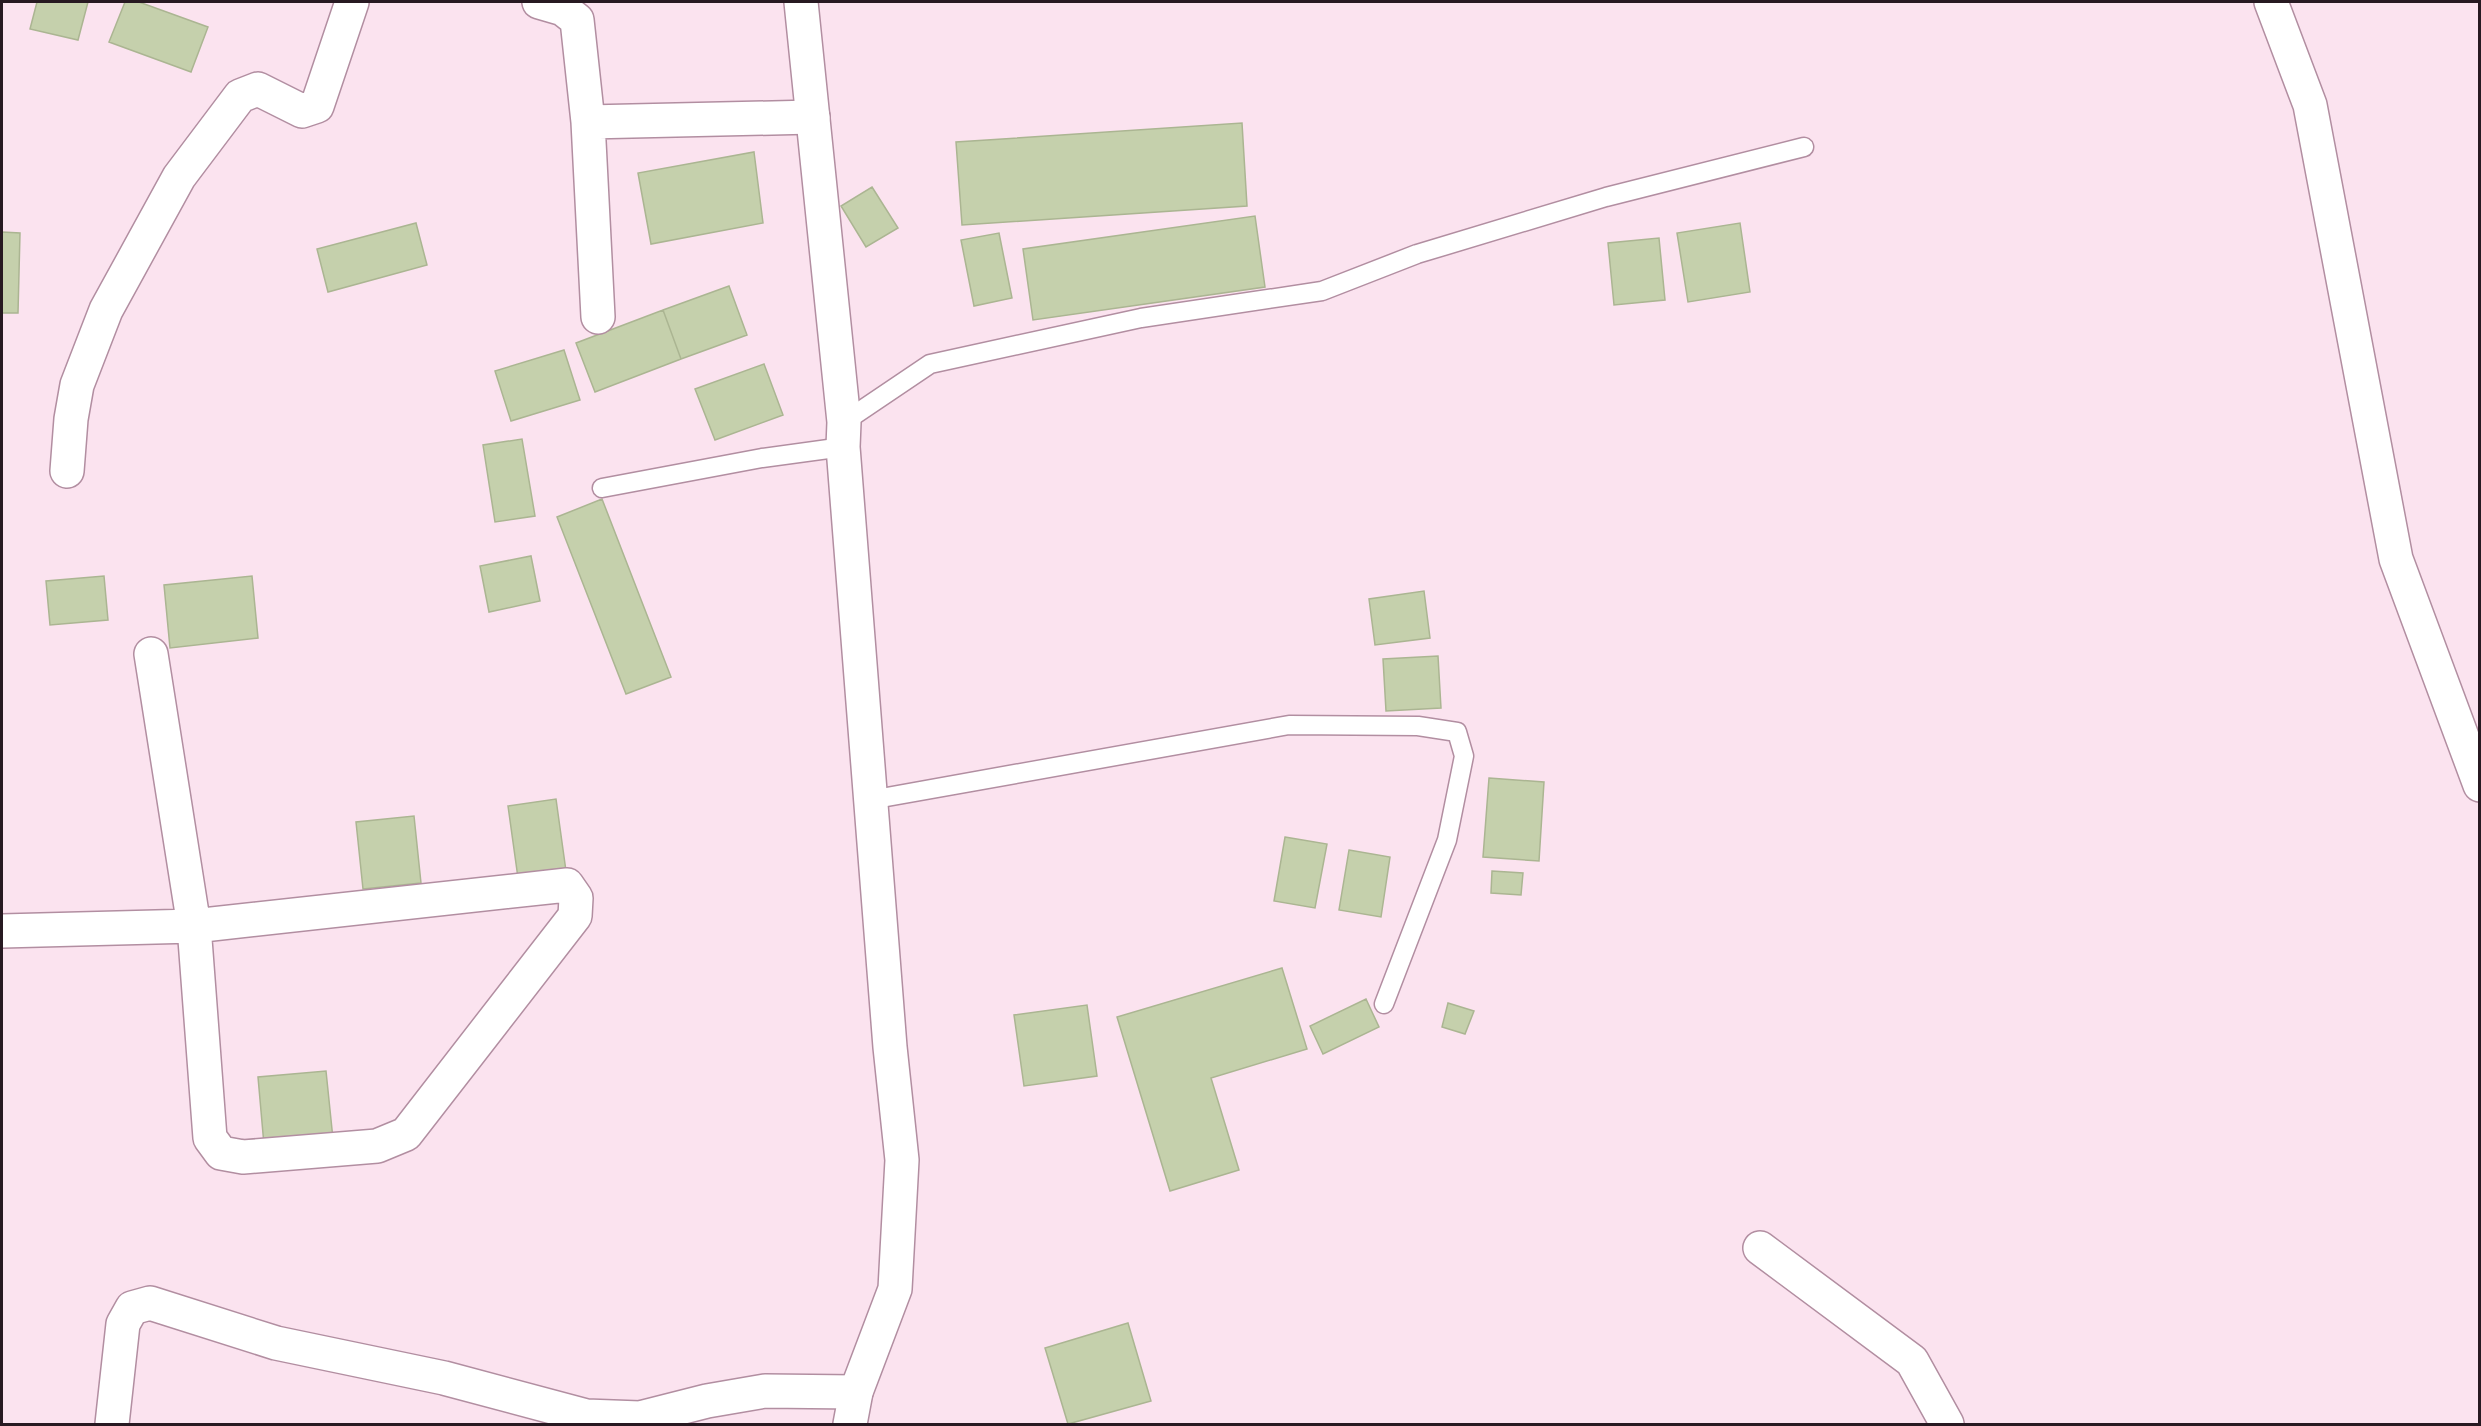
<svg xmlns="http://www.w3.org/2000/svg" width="2481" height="1426" viewBox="0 0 2481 1426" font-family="Helvetica,sans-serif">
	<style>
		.building { fill: #c5d0ac; stroke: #abb592; stroke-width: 1.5 }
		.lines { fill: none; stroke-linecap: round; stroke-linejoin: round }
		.lane-casing { stroke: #b28ea1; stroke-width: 21 }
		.street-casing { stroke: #b28ea1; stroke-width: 36 }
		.secondary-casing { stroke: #b28ea1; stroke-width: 36 }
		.lane { stroke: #fff; stroke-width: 18 }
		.street { stroke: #fff; stroke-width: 33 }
		.secondary { stroke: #fff; stroke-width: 33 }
	</style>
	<rect width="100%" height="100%" fill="#fbe3ef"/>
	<path class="building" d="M 37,2 L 88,2 L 78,40 L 30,29 Z
		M 125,2 L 139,2 L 208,27 L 191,72 L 109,42 Z
		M 1242,123 L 1247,206 L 962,225 L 956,142 Z
		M 754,152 L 763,223 L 651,244 L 638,173 Z
		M 872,187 L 898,228 L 866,247 L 841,206 Z
		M 1255,216 L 1265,287 L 1033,320 L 1023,249 Z
		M 416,223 L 427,265 L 328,292 L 317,249 Z
		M 1740,223 L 1750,292 L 1688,302 L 1677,233 Z
		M 2,232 L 20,233 L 18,313 L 2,313 Z
		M 999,233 L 1012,298 L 974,306 L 961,240 Z
		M 1659,238 L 1665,300 L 1614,305 L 1608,243 Z
		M 729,286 L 747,335 L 681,359 L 663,310 Z
		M 663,310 L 681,359 L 595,392 L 576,343 Z
		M 564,350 L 580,400 L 511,421 L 495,371 Z
		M 764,364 L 783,415 L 715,440 L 695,389 Z
		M 522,439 L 535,516 L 495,522 L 483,445 Z
		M 602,499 L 671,677 L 626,694 L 557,517 Z
		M 531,556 L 540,601 L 489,612 L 480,566 Z
		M 104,576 L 108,620 L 50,625 L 46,581 Z
		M 252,576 L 258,638 L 170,648 L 164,585 Z
		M 1424,591 L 1430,638 L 1375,645 L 1369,599 Z
		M 1438,656 L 1441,708 L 1386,711 L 1383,659 Z
		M 1489,778 L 1544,782 L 1539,861 L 1483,857 Z
		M 556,799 L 566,871 L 518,878 L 508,806 Z
		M 414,816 L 421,883 L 363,889 L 356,822 Z
		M 1285,837 L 1327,844 L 1315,908 L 1274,901 Z
		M 1349,850 L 1390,857 L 1381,917 L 1339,910 Z
		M 1492,871 L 1523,873 L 1521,895 L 1491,893 Z
		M 1282,968 L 1307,1049 L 1211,1078 L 1239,1170 L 1170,1191 L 1117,1017 Z
		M 1366,999 L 1379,1027 L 1323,1054 L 1310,1026 Z
		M 1448,1003 L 1474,1011 L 1465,1034 L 1442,1027 Z
		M 1087,1005 L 1097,1076 L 1024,1086 L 1014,1015 Z
		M 326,1071 L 333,1139 L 264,1145 L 258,1077 Z
		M 1128,1323 L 1151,1401 L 1068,1424 L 1045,1348 Z"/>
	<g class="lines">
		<defs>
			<path id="lane" d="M 844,422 L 930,364 L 1141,318 L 1322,291 L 1417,254 L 1606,197 L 1804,147
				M 602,488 L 762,458 L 843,447
				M 870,800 L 1289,725 L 1418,726 L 1457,732 L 1464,756 L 1447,840 L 1384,1004"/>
			<path id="street" d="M 539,2 L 563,9 L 577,20 L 588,122 L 813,117
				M 2271,2 L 2310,105 L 2396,559 L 2480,785
				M 588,122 L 598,317
				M 67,471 L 71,419 L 77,385 L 106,310 L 179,177 L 240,96 L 258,89 L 302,111 L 317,106 L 352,2
				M 2,931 L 194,926 L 567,885 L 576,898 L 575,916 L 406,1134 L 377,1146 L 243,1157 L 221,1153 L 210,1138 L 194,926 L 151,654
				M 1760,1248 L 1912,1361 L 1947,1424
				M 112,1424 L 123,1324 L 132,1308 L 150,1303 L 276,1343 L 444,1378 L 586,1416 L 640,1418 L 707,1401 L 765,1391 L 856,1392"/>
			<path id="secondary" d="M 801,2 L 844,422 L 843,447 L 890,1047 L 902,1160 L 895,1289 L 856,1392 L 850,1424"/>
		</defs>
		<use href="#lane" class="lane-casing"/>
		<use href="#street" class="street-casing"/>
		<use href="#secondary" class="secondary-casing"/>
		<use href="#lane" class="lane"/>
		<use href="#street" class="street"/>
		<use href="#secondary" class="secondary"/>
	</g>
	<rect width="2481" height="1426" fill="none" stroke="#271921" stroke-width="6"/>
</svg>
